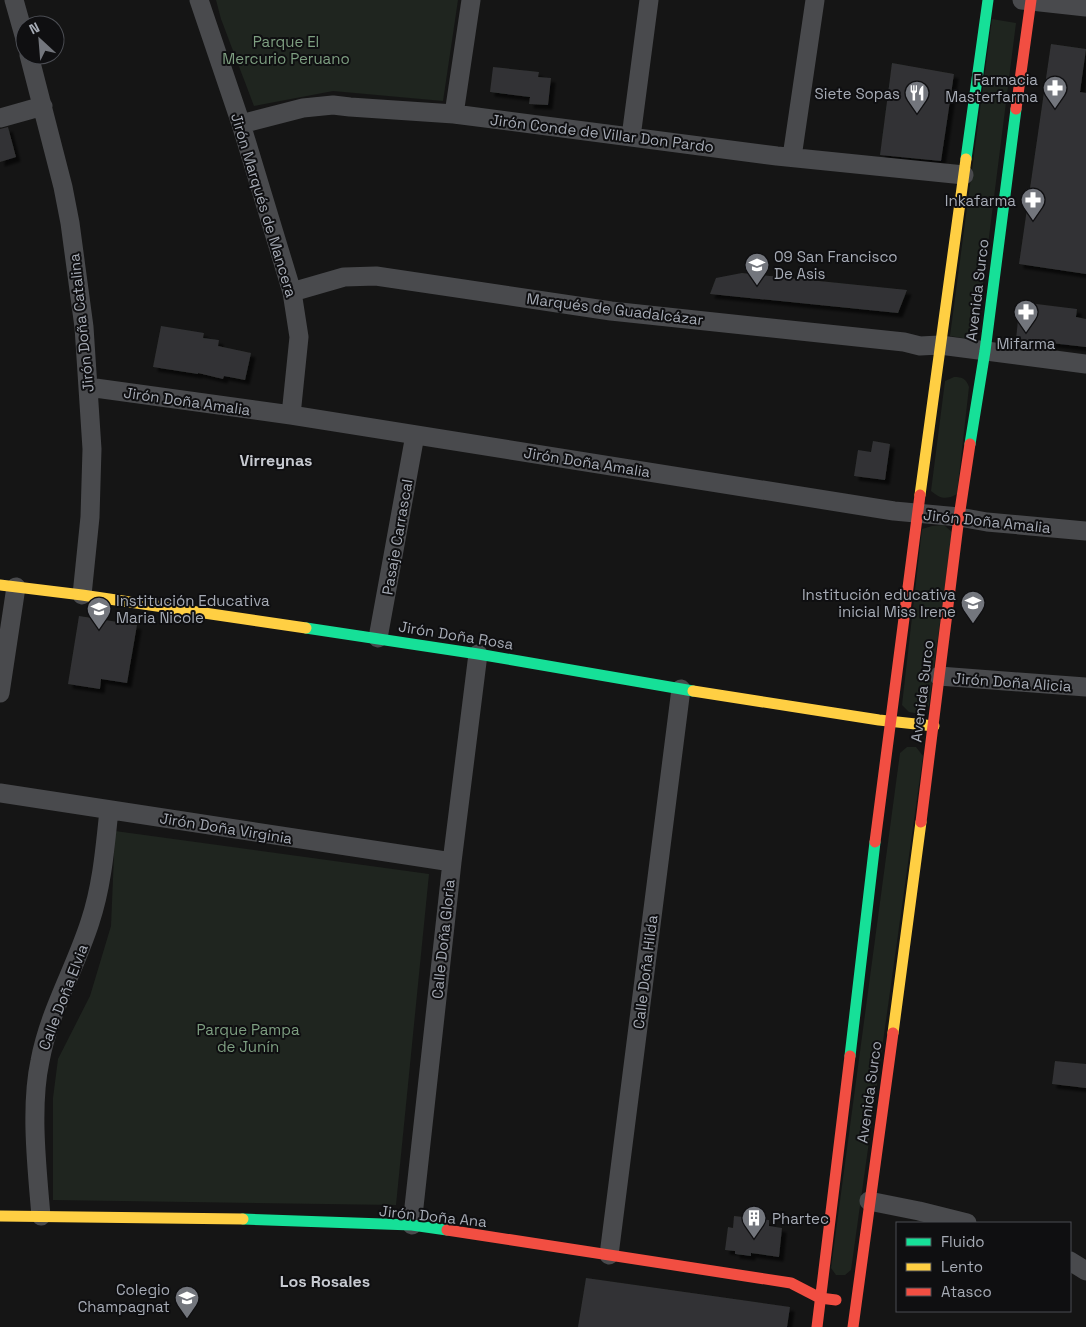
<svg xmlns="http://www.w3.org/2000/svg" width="1086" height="1327" viewBox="0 0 1086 1327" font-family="'Space Grotesk',sans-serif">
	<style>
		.green { fill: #1f251f }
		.building { fill: #323334; filter: url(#shadow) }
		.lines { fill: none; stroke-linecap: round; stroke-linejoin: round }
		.street { stroke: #494a4d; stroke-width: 19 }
		.fast { stroke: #16e098; stroke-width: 11 }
		.slow { stroke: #ffcf43; stroke-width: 11 }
		.jam { stroke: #f24e42; stroke-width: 11 }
		.labels { text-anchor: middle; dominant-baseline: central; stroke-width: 4; stroke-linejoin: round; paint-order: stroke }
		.park-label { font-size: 15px; fill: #7e9f81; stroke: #0f0f11 }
		.poi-label { font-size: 15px; fill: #a6abb5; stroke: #0f0f11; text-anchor: end }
		.street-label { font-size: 15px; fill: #a6abb5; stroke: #0f0f11 }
		.neighbourhood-label { font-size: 16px; font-weight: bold; fill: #c7cad1; stroke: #0f0f11 }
	</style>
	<defs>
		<filter id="shadow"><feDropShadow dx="4.5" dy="4.5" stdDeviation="1" flood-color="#0009"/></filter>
	</defs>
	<rect width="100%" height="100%" fill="#151515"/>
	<path class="green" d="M 216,0 L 458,0 L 443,101 L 333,91 L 254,106 L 221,19 Z
		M 992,19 L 1016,23 L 976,340 L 950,336 Z
		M 954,377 C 963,377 966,379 969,387 L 957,494 C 946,500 941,499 931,491 L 945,381 Z
		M 944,525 L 952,532 L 929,706 L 920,714 L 909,712 L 902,705 L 922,529 L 932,526 Z
		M 907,747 L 916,747 L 923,756 L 851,1270 L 845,1275 L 836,1275 L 831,1268 L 900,753 Z
		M 115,831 L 429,874 L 396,1205 L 53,1200 L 53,1098 L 58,1059 L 90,996 L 111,926 Z"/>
	<path class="building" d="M 1051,44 L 1086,49 L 1080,92 L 1086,93 L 1086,274 L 1019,264 Z
		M 892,63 L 954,74 L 941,161 L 880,155 Z
		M 493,67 L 539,72 L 538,77 L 551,78 L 548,105 L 529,104 L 530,97 L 490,92 Z
		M 8,127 L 16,157 L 0,162 L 0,129 Z
		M 742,273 L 907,290 L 898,313 L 710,294 L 716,278 Z
		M 1020,302 L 1077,309 L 1076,317 L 1086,319 L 1086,347 L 1016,339 Z
		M 161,326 L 204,333 L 203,338 L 219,340 L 218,346 L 251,353 L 245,380 L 224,376 L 223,379 L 198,373 L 198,374 L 153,367 Z
		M 873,441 L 890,444 L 885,480 L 854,476 L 858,450 L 871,452 Z
		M 79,616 L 137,625 L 127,683 L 101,679 L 100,689 L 68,684 Z
		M 1055,1061 L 1086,1064 L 1086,1088 L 1052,1084 Z
		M 734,1216 L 769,1220 L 769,1226 L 782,1228 L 779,1257 L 751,1253 L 751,1256 L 735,1254 L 735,1251 L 725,1250 L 728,1227 L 733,1228 Z
		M 586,1278 L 790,1307 L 787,1327 L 578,1327 Z"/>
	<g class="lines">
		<path class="street" d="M 14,0 L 25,39
			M 199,0 L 241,124 L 292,292 L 299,337 L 291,415
			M 1022,0 L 1086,7
			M 29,55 L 63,187 L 70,223 L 84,327 L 92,449 L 90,517 L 82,595
			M 454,114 L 471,0
			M 0,118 L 43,106
			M 241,124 L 303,108 L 333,105 L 350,107 L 454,114 L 777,156 L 964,175
			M 631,137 L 649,0
			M 792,157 L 815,0
			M 292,292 L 344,277 L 376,276 L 611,311 L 904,342 L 920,346 L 940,345 L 1086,364
			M 88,387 L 291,415 L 894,511 L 959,517 L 987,522 L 1086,531
			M 378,638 L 415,435
			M 939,676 L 1086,687
			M 0,693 L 16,587
			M 0,793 L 452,862
			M 869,1201 L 919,1211 L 967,1223
			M 41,1216 C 37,1168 30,1107 40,1061 C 49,1012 75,969 90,922 C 102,886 105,848 109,810
			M 412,1225 L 452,862 L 478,654
			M 609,1255 L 681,689
			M 1070,1261 L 1086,1271"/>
		<path class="fast" d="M 966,159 L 988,0
			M 970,444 L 985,351 L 1016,109
			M 306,628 L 478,654 L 693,691
			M 850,1056 L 875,842
			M 243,1219 L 412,1225 L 447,1230"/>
		<path class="slow" d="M 920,495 L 966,159
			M 0,585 L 82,595 L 306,628
			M 693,691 L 879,720 L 934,726
			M 893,1033 L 921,822
			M 0,1216 L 243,1219"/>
		<path class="jam" d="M 1016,109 L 1031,0
			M 921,822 L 959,517 L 970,444
			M 875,842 L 920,495
			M 447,1230 L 791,1283 L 820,1298 L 836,1300
			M 817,1327 L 850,1056
			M 853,1327 L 893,1033"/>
	</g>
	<defs>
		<symbol id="pharmacy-pin" viewBox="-11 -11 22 30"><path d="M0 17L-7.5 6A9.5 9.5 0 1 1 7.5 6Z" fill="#73767d" stroke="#0f0f11"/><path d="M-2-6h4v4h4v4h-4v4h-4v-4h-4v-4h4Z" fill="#fff"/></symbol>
		<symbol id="restaurant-pin" viewBox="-11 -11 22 30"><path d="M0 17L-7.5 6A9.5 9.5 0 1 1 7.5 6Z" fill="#73767d" stroke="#0f0f11"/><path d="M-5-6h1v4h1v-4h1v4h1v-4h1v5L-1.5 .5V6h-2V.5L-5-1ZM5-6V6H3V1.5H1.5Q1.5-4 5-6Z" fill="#fff"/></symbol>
		<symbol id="school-pin" viewBox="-11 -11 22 30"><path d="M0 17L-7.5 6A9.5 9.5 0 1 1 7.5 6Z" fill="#73767d" stroke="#0f0f11"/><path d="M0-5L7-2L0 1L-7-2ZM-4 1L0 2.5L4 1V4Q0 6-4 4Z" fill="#fff"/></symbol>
		<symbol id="building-pin" viewBox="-11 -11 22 30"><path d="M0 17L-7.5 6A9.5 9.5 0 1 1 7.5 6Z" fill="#73767d" stroke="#0f0f11"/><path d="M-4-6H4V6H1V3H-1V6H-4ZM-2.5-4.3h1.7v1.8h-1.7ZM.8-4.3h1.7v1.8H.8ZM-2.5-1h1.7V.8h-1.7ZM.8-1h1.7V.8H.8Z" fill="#fff"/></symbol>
	</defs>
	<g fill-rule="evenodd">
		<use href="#pharmacy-pin" x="1041" y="74" width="28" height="38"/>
		<use href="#restaurant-pin" x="903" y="79" width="28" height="38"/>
		<use href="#pharmacy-pin" x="1019" y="186" width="28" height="38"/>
		<use href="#school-pin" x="743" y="251" width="28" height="38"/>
		<use href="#pharmacy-pin" x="1012" y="298" width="28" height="38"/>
		<use href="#school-pin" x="959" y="589" width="28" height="38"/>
		<use href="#school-pin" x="85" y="595" width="28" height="38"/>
		<use href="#building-pin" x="740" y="1204" width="28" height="38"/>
		<use href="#school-pin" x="173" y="1284" width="28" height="38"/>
	</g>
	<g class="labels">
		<g class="park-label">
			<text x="286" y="41">Parque El<tspan x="286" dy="17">Mercurio Peruano</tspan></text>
			<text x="248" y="1029">Parque Pampa<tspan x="248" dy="17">de Junín</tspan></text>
		</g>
		<g class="poi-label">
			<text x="1038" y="79">Farmacia<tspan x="1038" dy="17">Masterfarma</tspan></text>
			<text x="900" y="93">Siete Sopas</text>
			<text x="1016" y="200">Inkafarma</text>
			<text x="774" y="256" text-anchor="start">09 San Francisco<tspan x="774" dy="17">De Asis</tspan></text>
			<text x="1026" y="343" text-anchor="middle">Mifarma</text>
			<text x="956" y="594">Institución educativa<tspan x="956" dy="17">inicial Miss Irene</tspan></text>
			<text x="116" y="600" text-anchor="start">Institución Educativa<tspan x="116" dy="17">Maria Nicole</tspan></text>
			<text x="772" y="1218" text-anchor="start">Phartec</text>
			<text x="170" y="1289">Colegio<tspan x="170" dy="17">Champagnat</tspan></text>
		</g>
		<g class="street-label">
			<text transform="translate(602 133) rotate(7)">Jirón Conde de Villar Don Pardo</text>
			<text transform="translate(264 205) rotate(73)">Jirón Marqués de Mancera</text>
			<text transform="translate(977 290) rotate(-83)">Avenida Surco</text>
			<text transform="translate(615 309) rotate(7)">Marqués de Guadalcázar</text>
			<text transform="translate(81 323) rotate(-96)">Jirón Doña Catalina</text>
			<text transform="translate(187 401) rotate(8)">Jirón Doña Amalia</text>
			<text transform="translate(587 462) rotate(9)">Jirón Doña Amalia</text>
			<text transform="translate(987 521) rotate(6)">Jirón Doña Amalia</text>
			<text transform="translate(397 537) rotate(-80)">Pasaje Carrascal</text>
			<text transform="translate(456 635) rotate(9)">Jirón Doña Rosa</text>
			<text transform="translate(1012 682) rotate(4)">Jirón Doña Alicia</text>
			<text transform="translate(922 691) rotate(-83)">Avenida Surco</text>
			<text transform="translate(226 828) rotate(9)">Jirón Doña Virginia</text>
			<text transform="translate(443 939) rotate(-84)">Calle Doña Gloria</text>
			<text transform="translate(645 972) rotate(-83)">Calle Doña Hilda</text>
			<text transform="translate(63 997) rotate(-69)">Calle Doña Elvia</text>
			<text transform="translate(869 1092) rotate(-82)">Avenida Surco</text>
			<text transform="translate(433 1216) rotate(6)">Jirón Doña Ana</text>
		</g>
		<g class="neighbourhood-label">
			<text x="276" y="460">Virreynas</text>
			<text x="325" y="1281">Los Rosales</text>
		</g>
	</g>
	<rect x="896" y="1222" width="175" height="90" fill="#0f0f11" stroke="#4b4d53"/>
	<rect x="906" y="1238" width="25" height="8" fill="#16e098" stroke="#4b4d53"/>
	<text x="941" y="1247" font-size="15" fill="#a6abb5">Fluido</text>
	<rect x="906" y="1263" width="25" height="8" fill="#ffcf43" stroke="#4b4d53"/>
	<text x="941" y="1272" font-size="15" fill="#a6abb5">Lento</text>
	<rect x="906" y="1288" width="25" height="8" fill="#f24e42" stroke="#4b4d53"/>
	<text x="941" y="1297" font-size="15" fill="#a6abb5">Atasco</text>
	<g transform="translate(40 40) rotate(334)"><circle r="24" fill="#0f0f11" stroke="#4b4d53"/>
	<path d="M0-4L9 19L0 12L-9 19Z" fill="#73767d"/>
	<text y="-8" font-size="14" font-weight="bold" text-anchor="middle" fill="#a6abb5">N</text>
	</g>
</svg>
